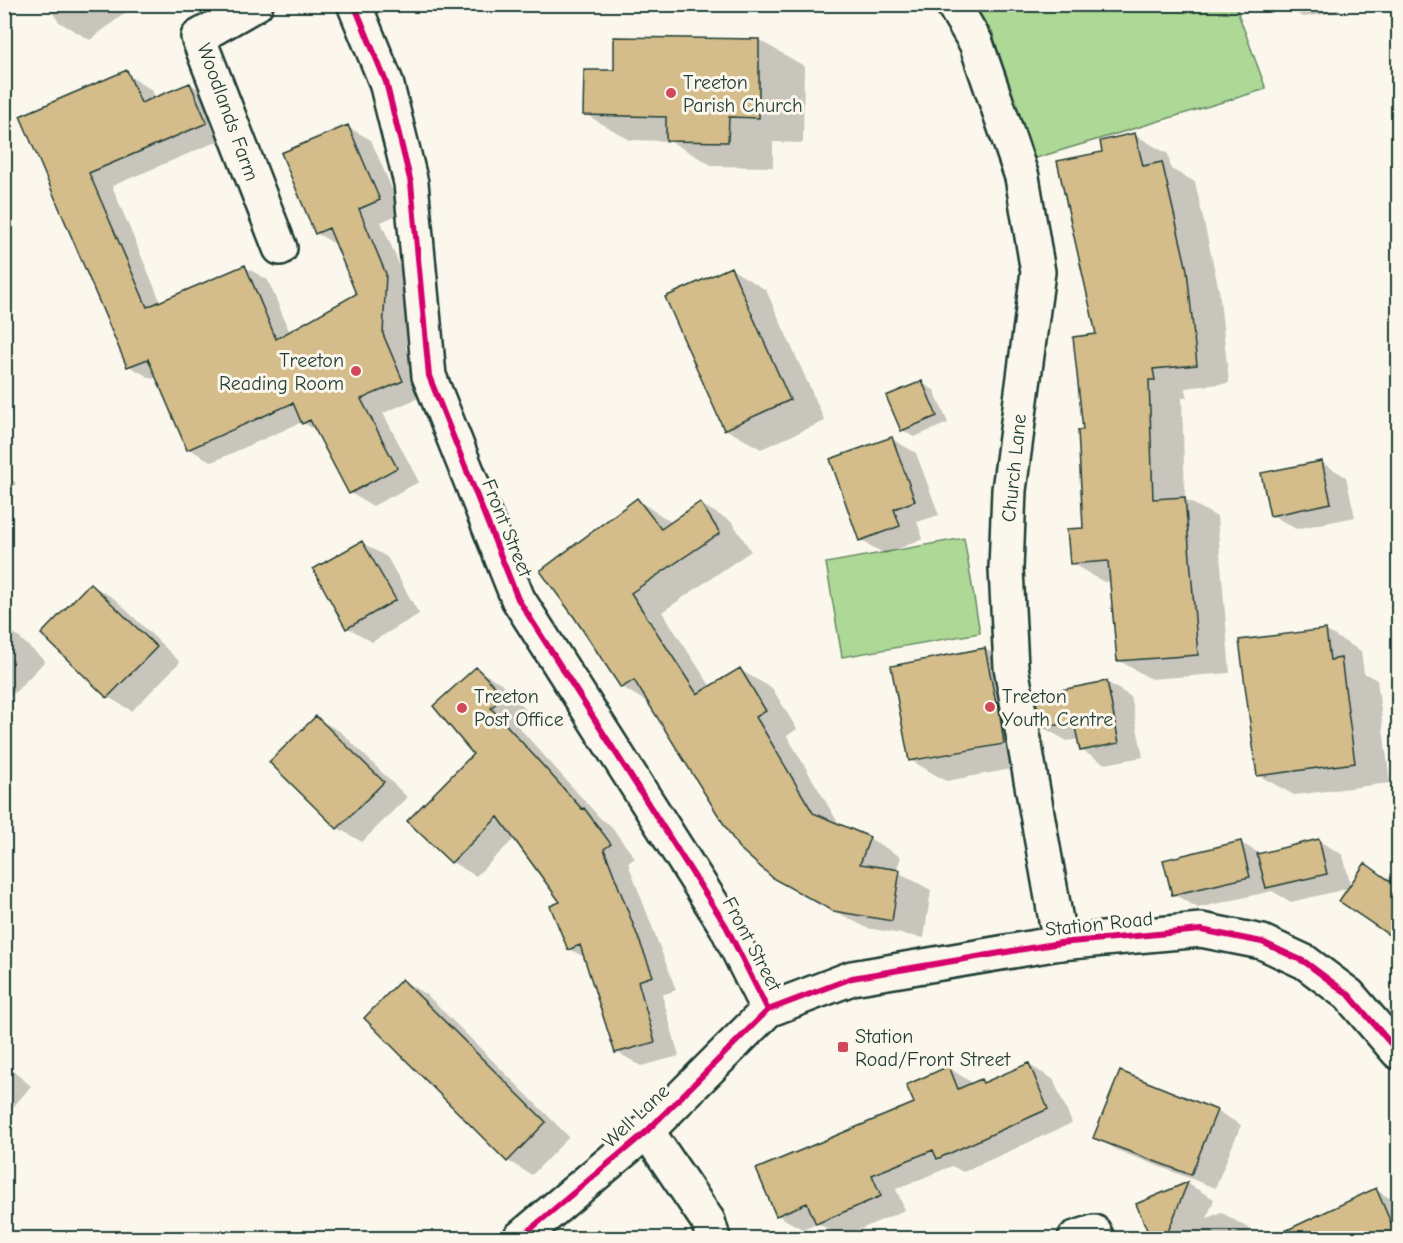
<svg xmlns="http://www.w3.org/2000/svg" width="1403" height="1243" viewBox="0 0 1403 1243" font-family="'Comic Neue',sans-serif">
	<style>
		.green { fill: #add896; stroke: #668a65; stroke-width: 1.5 }
		.shadow { fill: #0003 }
		.building { fill: #d4bc8b; stroke: #1f3d34; stroke-width: 1.5 }
		.lines { fill: none; stroke-linecap: round; stroke-linejoin: round }
		.minor-casing { stroke: #1f3d34; stroke-width: 38 }
		.major-casing { stroke: #1f3d34; stroke-width: 38 }
		.minor { stroke: #fbf7ec; stroke-width: 33 }
		.major { stroke: #fbf7ec; stroke-width: 33 }
		.cycleway-casing { stroke: #fbf7ec; stroke-width: 10 }
		.cycleway { stroke: #d6006c; stroke-width: 6 }
		.poi-dot { fill: #d1495b; stroke: #fbf7ec; stroke-width: 2 }
		.labels { text-anchor: middle; dominant-baseline: central; stroke-width: 6; stroke-linejoin: round; paint-order: stroke }
		.poi-label { font-size: 20px; fill: #1f3d34; stroke: #fbf7ec; text-anchor: start }
		.street-label { font-size: 20px; fill: #1f3d34; stroke: #fbf7ec }
	</style>
	<rect width="100%" height="100%" fill="#fbf7ec"/>
	<filter id="ink" filterUnits="userSpaceOnUse"><feTurbulence type="fractalNoise" baseFrequency=".0167" numOctaves="2"/><feDisplacementMap in="SourceGraphic" scale="12" xChannelSelector="R" yChannelSelector="G"/><feConvolveMatrix kernelMatrix="1 2 1 2 8 2 1 2 1" color-interpolation-filters="sRGB"/></filter>
	<g filter="url(#ink)">
		<path class="green" d="M 966,5 L 1235,5 L 1266,89 L 1029,160 L 992,31 Z
			M 964,538 L 980,633 L 842,657 L 826,563 Z"/>
		<path class="shadow" d="M 46,4 L 137,4 L 90,40 L 59,22 Z
			M 1291,4 L 1338,4 L 1339,12 L 1303,17 L 1291,10 Z
			M 759,40 L 804,66 L 803,143 L 773,142 L 773,167 L 713,166 L 670,141 L 630,140 L 585,114 L 615,72 Z
			M 129,76 L 152,90 L 156,99 L 190,84 L 213,97 L 230,136 L 112,186 L 161,303 L 245,267 L 268,280 L 290,333 L 357,294 L 337,245 L 316,233 L 348,127 L 371,140 L 402,213 L 381,222 L 409,288 L 406,348 L 426,395 L 383,413 L 419,482 L 373,506 L 350,493 L 318,432 L 302,422 L 212,462 L 189,449 L 157,377 L 152,379 L 129,366 L 22,116 Z
			M 1135,135 L 1168,154 L 1171,169 L 1195,182 L 1219,290 L 1229,383 L 1185,388 L 1187,398 L 1182,398 L 1185,499 L 1217,517 L 1230,673 L 1151,679 L 1118,660 L 1112,581 L 1104,582 L 1071,563 L 1084,529 L 1085,432 L 1098,336 L 1104,153 Z
			M 731,269 L 766,290 L 825,421 L 761,449 L 725,429 Z
			M 922,383 L 934,390 L 948,423 L 914,437 L 902,430 Z
			M 892,439 L 916,453 L 939,515 L 917,522 L 923,539 L 885,554 L 860,540 Z
			M 1321,462 L 1346,477 L 1355,517 L 1296,529 L 1272,515 Z
			M 4,467 L 16,484 L 4,492 Z
			M 637,500 L 673,523 L 700,504 L 732,522 L 751,551 L 662,612 L 711,687 L 740,670 L 772,688 L 797,729 L 787,736 L 840,826 L 869,838 L 901,857 L 896,871 L 931,890 L 924,938 L 867,928 L 808,897 L 650,704 L 622,687 Z
			M 362,543 L 387,557 L 419,614 L 372,642 L 347,627 Z
			M 91,585 L 115,599 L 180,662 L 132,711 L 108,697 Z
			M 4,624 L 45,661 L 4,704 Z
			M 1325,630 L 1361,651 L 1364,673 L 1377,680 L 1390,783 L 1294,795 L 1258,775 Z
			M 985,649 L 1021,670 L 1039,764 L 946,781 L 910,760 Z
			M 476,669 L 501,683 L 527,711 L 514,722 L 601,819 L 609,824 L 635,858 L 628,863 L 676,990 L 662,995 L 679,1056 L 641,1066 L 617,1052 L 586,958 L 569,949 L 562,903 L 515,838 L 476,876 L 452,862 L 409,820 L 475,754 Z
			M 1107,682 L 1131,697 L 1143,757 L 1105,764 L 1081,750 L 1079,739 L 1067,741 L 1042,727 Z
			M 316,718 L 341,732 L 407,797 L 362,842 L 338,828 Z
			M 1319,841 L 1343,855 L 1351,887 L 1366,865 L 1398,884 L 1398,940 L 1341,900 L 1350,888 L 1291,902 L 1272,891 L 1198,908 L 1173,894 L 1241,843 L 1261,854 Z
			M 403,981 L 427,995 L 569,1137 L 532,1175 L 508,1161 Z
			M 4,1063 L 31,1086 L 4,1118 Z
			M 1029,1065 L 1053,1079 L 1072,1123 L 963,1172 L 952,1166 L 896,1189 L 905,1210 L 842,1237 L 817,1223 L 802,1229 L 777,1215 L 915,1103 L 949,1068 L 974,1084 L 981,1081 L 986,1083 Z
			M 1121,1073 L 1217,1111 L 1241,1125 L 1215,1188 L 1119,1151 L 1095,1137 Z
			M 1188,1184 L 1214,1199 L 1207,1218 L 1221,1212 L 1248,1228 L 1253,1238 L 1153,1238 L 1138,1205 Z
			M 1376,1190 L 1398,1203 L 1398,1238 L 1302,1238 Z"/>
		<path class="building" d="M 614,37 L 759,39 L 759,118 L 729,117 L 728,142 L 666,141 L 666,117 L 583,115 L 584,70 L 614,70 Z
			M 127,70 L 141,103 L 190,83 L 207,123 L 89,173 L 147,307 L 245,265 L 276,339 L 356,294 L 329,228 L 315,234 L 281,153 L 348,125 L 380,200 L 359,209 L 386,274 L 383,334 L 403,381 L 361,399 L 397,468 L 349,494 L 310,420 L 302,424 L 293,403 L 187,450 L 148,359 L 127,367 L 20,116 Z
			M 1135,133 L 1143,166 L 1162,162 L 1187,270 L 1197,365 L 1153,369 L 1155,380 L 1149,380 L 1153,499 L 1185,497 L 1198,655 L 1117,661 L 1108,561 L 1070,564 L 1067,529 L 1083,528 L 1078,430 L 1083,430 L 1073,337 L 1096,334 L 1057,161 L 1102,152 L 1100,141 Z
			M 731,267 L 790,400 L 724,430 L 665,297 Z
			M 922,381 L 937,416 L 901,431 L 886,396 Z
			M 892,437 L 915,501 L 894,509 L 900,526 L 859,541 L 830,459 Z
			M 1322,461 L 1331,503 L 1270,516 L 1261,473 Z
			M 637,498 L 661,529 L 700,502 L 720,533 L 631,593 L 697,694 L 740,668 L 766,711 L 756,717 L 813,813 L 870,837 L 860,864 L 900,870 L 892,921 L 833,911 L 774,879 L 738,847 L 634,680 L 621,688 L 574,617 L 540,571 Z
			M 362,541 L 396,600 L 346,629 L 313,569 Z
			M 90,583 L 157,647 L 107,698 L 41,634 Z
			M 1326,629 L 1330,660 L 1341,658 L 1355,763 L 1257,776 L 1239,640 Z
			M 985,648 L 996,703 L 998,702 L 1004,744 L 909,761 L 891,666 Z
			M 476,667 L 504,696 L 491,708 L 582,809 L 584,808 L 611,844 L 604,849 L 653,976 L 638,981 L 655,1042 L 615,1053 L 580,945 L 568,950 L 550,906 L 560,902 L 498,817 L 451,863 L 407,821 L 473,754 L 433,706 Z
			M 1107,681 L 1119,743 L 1080,751 L 1074,722 L 1041,728 L 1035,695 Z
			M 316,716 L 384,782 L 337,829 L 269,762 Z
			M 1319,839 L 1327,874 L 1266,888 L 1257,854 Z
			M 1241,841 L 1250,877 L 1172,895 L 1163,860 Z
			M 1365,863 L 1398,887 L 1398,941 L 1339,901 Z
			M 402,979 L 546,1122 L 507,1162 L 364,1018 Z
			M 1029,1063 L 1048,1109 L 937,1159 L 933,1150 L 872,1175 L 881,1196 L 816,1224 L 807,1203 L 776,1216 L 756,1169 L 914,1103 L 906,1085 L 949,1066 L 958,1089 L 981,1079 L 983,1083 Z
			M 1120,1071 L 1217,1110 L 1191,1175 L 1093,1138 Z
			M 1188,1182 L 1165,1239 L 1151,1239 L 1136,1204 Z
			M 1376,1188 L 1398,1239 L 1268,1239 Z"/>
		<g class="lines">
			<defs>
				<path id="minor" d="M 256,4 L 198,37 L 280,248
					M 354,4 L 386,82 L 411,183 L 429,376 L 518,599 L 726,926 L 768,1010
					M 953,4 L 976,43 L 1022,177 L 1038,272 L 1009,490 L 1006,569 L 1011,667 L 1060,943
					M 647,1131 L 708,1221 L 713,1238
					M 1075,1238 L 1094,1232 L 1097,1238"/>
				<path id="major" d="M 520,1238 L 647,1131 L 768,1010 L 852,978 L 1060,943 L 1201,930 L 1262,942 L 1305,962 L 1349,995 L 1398,1052"/>
			</defs>
			<use href="#minor" class="minor-casing"/>
			<use href="#major" class="major-casing"/>
			<use href="#minor" class="minor"/>
			<use href="#major" class="major"/>
			<defs>
				<path id="cycleway" d="M 354,4 L 386,82 L 411,183 L 429,376 L 518,599 L 726,926 L 768,1010
					M 520,1238 L 647,1131 L 768,1010 L 852,978 L 1060,943 L 1201,930 L 1262,942 L 1305,962 L 1349,995 L 1398,1052"/>
			</defs>
			<use href="#cycleway" class="cycleway-casing"/>
			<use href="#cycleway" class="cycleway"/>
		</g>
	</g>
	<g class="poi-dot">
		<circle cx="671" cy="93" r="6"/>
		<circle cx="356" cy="371" r="6"/>
		<circle cx="990" cy="707" r="6"/>
		<circle cx="462" cy="708" r="6"/>
		<rect x="837" y="1041" width="12" height="12" rx="3"/>
	</g>
	<g class="labels">
		<g class="poi-label">
			<text x="683" y="82">Treeton<tspan x="683" dy="23">Parish Church</tspan></text>
			<text x="344" y="360" text-anchor="end">Treeton<tspan x="344" dy="23">Reading Room</tspan></text>
			<text x="474" y="696">Treeton<tspan x="474" dy="23">Post Office</tspan></text>
			<text x="1002" y="696">Treeton<tspan x="1002" dy="23">Youth Centre</tspan></text>
			<text x="855" y="1036">Station<tspan x="855" dy="23">Road/Front Street</tspan></text>
		</g>
		<g class="street-label">
			<text transform="translate(228 112) rotate(70)">Woodlands Farm</text>
			<text transform="translate(1014 468) rotate(-84)">Church Lane</text>
			<text transform="translate(507 528) rotate(68)">Front Street</text>
			<text transform="translate(1099 924) rotate(-6)">Station Road</text>
			<text transform="translate(752 944) rotate(62)">Front Street</text>
			<text transform="translate(636 1116) rotate(-43)">Well Lane</text>
		</g>
	</g>
	<rect width="1403" height="1243" fill="none" stroke="#fbf7ec" stroke-width="24"/>
	<rect x="12" y="12" width="1379" height="1219" fill="none" stroke="#1f3d34" stroke-width="2" filter="url(#ink)"/>
</svg>
